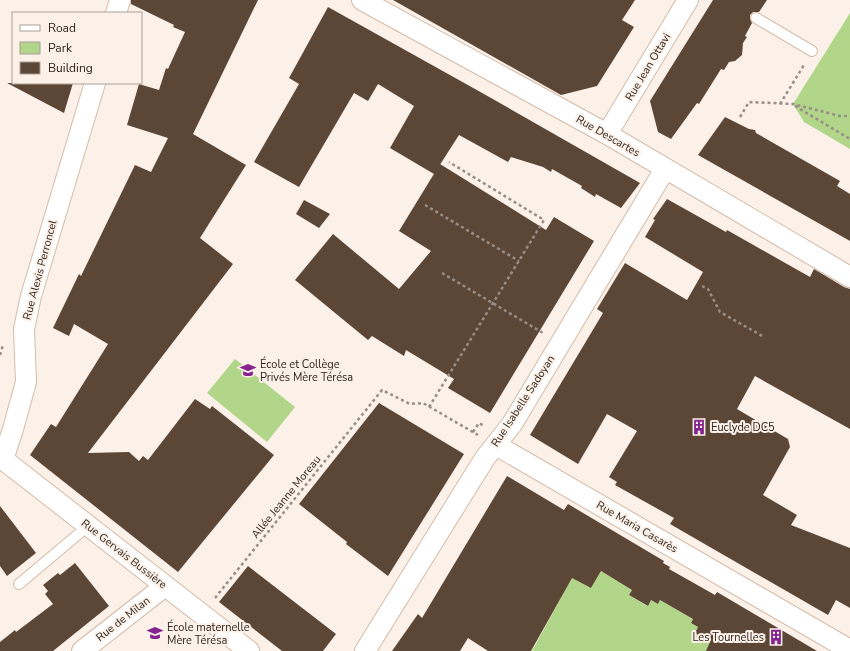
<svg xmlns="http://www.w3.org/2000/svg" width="850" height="651" viewBox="0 0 850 651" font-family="'Nunito Sans',sans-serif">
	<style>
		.green { fill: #b2d689 }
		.building { fill: #5c4737 }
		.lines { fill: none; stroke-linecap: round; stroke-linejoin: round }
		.lane-casing { stroke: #d4bba8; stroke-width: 12 }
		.street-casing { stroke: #d4bba8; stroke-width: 22 }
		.path { stroke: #988e87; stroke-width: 2.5; stroke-dasharray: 3 3; stroke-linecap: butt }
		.lane { stroke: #fff; stroke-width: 10 }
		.street { stroke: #fff; stroke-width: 20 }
		.labels { text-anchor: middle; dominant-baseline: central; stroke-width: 4; stroke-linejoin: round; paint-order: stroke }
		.street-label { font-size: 11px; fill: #2d241d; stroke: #fbf1e9 }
		.poi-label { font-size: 11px; fill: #2d241d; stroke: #fbf1e9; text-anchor: start }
	</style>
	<rect width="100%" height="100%" fill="#fbf1e9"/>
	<path class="green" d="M 850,13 L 850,149 L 804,122 L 793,104 Z
		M 235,359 L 295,407 L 267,442 L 207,393 Z
		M 601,571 L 632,590 L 629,595 L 647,606 L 651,600 L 658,604 L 660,600 L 693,619 L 691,623 L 698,627 L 695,633 L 713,644 L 739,651 L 532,651 L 563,594 L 565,574 L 591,588 Z"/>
	<path class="building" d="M 131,0 L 258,0 L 193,134 L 246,165 L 200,238 L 233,264 L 88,453 L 129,452 L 139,461 L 143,456 L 148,460 L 195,399 L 210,409 L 212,406 L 274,455 L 178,572 L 30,455 L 51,424 L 56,427 L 108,344 L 74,324 L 69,336 L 53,328 L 79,274 L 81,276 L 135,165 L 151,172 L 168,138 L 127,125 L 139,84 L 159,90 L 166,68 L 168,69 L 185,32 L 173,27 L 174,25 L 131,4 Z
		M 393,0 L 635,0 L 622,20 L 634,27 L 597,86 L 561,95 Z
		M 713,0 L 767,0 L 759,12 L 753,12 L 750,15 L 750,18 L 752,23 L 745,36 L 747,37 L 743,43 L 742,55 L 735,61 L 729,62 L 724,70 L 721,69 L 699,104 L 697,103 L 671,139 L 658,132 L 650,101 Z
		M 328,7 L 484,94 L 640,183 L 621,208 L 596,194 L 595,197 L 581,188 L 582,186 L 552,169 L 551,172 L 543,167 L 511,157 L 508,162 L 459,135 L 434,174 L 390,148 L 414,106 L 378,84 L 368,101 L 354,93 L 299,187 L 254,162 L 299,84 L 289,78 Z
		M 7,83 L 73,83 L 64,113 Z
		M 725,117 L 749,129 L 755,130 L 756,133 L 840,181 L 837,186 L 850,194 L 850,241 L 698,155 Z
		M 440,164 L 546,230 L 554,217 L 594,241 L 490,413 L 448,388 L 454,379 L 406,350 L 404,356 L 372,336 L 368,340 L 295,280 L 333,234 L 399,289 L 431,251 L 399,231 Z
		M 667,199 L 726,232 L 727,230 L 810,277 L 814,269 L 844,287 L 850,289 L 850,429 L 755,376 L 737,409 L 788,439 L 790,447 L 763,495 L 797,515 L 791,525 L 850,548 L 850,608 L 836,600 L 828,615 L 670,524 L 674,518 L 615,485 L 617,482 L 609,477 L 637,431 L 607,414 L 578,464 L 530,435 L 603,313 L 597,309 L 625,263 L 687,300 L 703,272 L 645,237 L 655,220 L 653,219 Z
		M 304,200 L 330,214 L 319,228 L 296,214 Z
		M 379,403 L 464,454 L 388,576 L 346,544 L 347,542 L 299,504 Z
		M 507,476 L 564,510 L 568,504 L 664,561 L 663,563 L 670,567 L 669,569 L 715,595 L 717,592 L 817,651 L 706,651 L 710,642 L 695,633 L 698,627 L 691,623 L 693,619 L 660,600 L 658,604 L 651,600 L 648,606 L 629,595 L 632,590 L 601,571 L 591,588 L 572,578 L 531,651 L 488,651 L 468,638 L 460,651 L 392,651 L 418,614 L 422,618 Z
		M 0,506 L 36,553 L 7,576 L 0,566 Z
		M 75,563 L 109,606 L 53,651 L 0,651 L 0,642 L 15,630 L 16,632 L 53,604 L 45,594 L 48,591 L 43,585 L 58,573 L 60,575 Z
		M 248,566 L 336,634 L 323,651 L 282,651 L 219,602 Z"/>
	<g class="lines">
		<defs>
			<path id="lane" d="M 756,18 L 812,51
				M 19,584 L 88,526"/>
			<path id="street" d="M 362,0 L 607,134 L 850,277
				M 116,13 L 120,0
				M 607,134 L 688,0
				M 496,445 L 850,650
				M 0,457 L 249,651
				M 3,460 L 13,429 L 26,382 L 24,329 L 31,296 L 95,83
				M 82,651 L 165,586
				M 365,651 L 485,458 L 512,424 L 665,169"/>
		</defs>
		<use href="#lane" class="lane-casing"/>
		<use href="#street" class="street-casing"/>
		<path class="path" d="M 780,104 L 804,65
			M 795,106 L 850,139
			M 740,117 L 749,102 L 793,104 L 840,116 L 850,116
			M 425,205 L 519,261
			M 442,273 L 543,333
			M 702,286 L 708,289 L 720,312 L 764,337
			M 0,355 L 3,345
			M 429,407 L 544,220 L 449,162
			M 473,432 L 479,423 L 484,426
			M 215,598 L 382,390 L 410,404 L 423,403 L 478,435"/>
		<use href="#lane" class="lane"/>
		<use href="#street" class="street"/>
	</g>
	<defs>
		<symbol id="school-bare" viewBox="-9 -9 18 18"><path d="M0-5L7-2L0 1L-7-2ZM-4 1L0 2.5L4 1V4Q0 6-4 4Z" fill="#85248f" stroke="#fbf1e9" stroke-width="2.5" paint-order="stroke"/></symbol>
		<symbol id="building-bare" viewBox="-9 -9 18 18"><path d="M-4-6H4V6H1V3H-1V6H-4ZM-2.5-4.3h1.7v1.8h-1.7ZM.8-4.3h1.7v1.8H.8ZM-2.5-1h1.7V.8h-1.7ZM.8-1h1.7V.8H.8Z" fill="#85248f" stroke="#fbf1e9" stroke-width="2.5" paint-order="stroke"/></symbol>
	</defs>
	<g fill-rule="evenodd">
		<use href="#school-bare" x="237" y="359" width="22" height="22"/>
		<use href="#building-bare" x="688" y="416" width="22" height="22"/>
		<use href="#school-bare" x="144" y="622" width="22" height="22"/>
		<use href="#building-bare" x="765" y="626" width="22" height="22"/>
	</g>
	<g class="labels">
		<g class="street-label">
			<text transform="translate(648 67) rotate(-59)">Rue Jean Ottavi</text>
			<text transform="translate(608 136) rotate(30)">Rue Descartes</text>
			<text transform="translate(40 270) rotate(-75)">Rue Alexis Perroncel</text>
			<text transform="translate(523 401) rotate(-57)">Rue Isabelle Sadoyan</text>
			<text transform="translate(286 497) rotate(-51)">Allée Jeanne Moreau</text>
			<text transform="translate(637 527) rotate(30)">Rue Maria Casarès</text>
			<text transform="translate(124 554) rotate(38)">Rue Gervais Bussière</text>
			<text transform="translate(123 619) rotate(-38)">Rue de Milan</text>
		</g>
		<g class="poi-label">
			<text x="260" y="364">École et Collège<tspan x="260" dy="13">Privés Mère Térésa</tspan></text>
			<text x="711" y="427">Euclyde DC5</text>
			<text x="167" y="627">École maternelle<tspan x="167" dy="13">Mère Térésa</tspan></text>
			<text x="764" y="637" text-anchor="end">Les Tournelles</text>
		</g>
	</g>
	<rect x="12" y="12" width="130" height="72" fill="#fbf1e9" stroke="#a99f97"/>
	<rect x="20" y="25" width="20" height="6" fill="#ffffff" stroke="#a99f97"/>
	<text x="48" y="32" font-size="12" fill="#2d241d">Road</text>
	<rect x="20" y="42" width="20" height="12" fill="#b2d689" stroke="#a99f97"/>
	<text x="48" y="52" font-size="12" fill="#2d241d">Park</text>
	<rect x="20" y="62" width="20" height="12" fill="#5c4737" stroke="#a99f97"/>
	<text x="48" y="72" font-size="12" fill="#2d241d">Building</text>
</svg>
